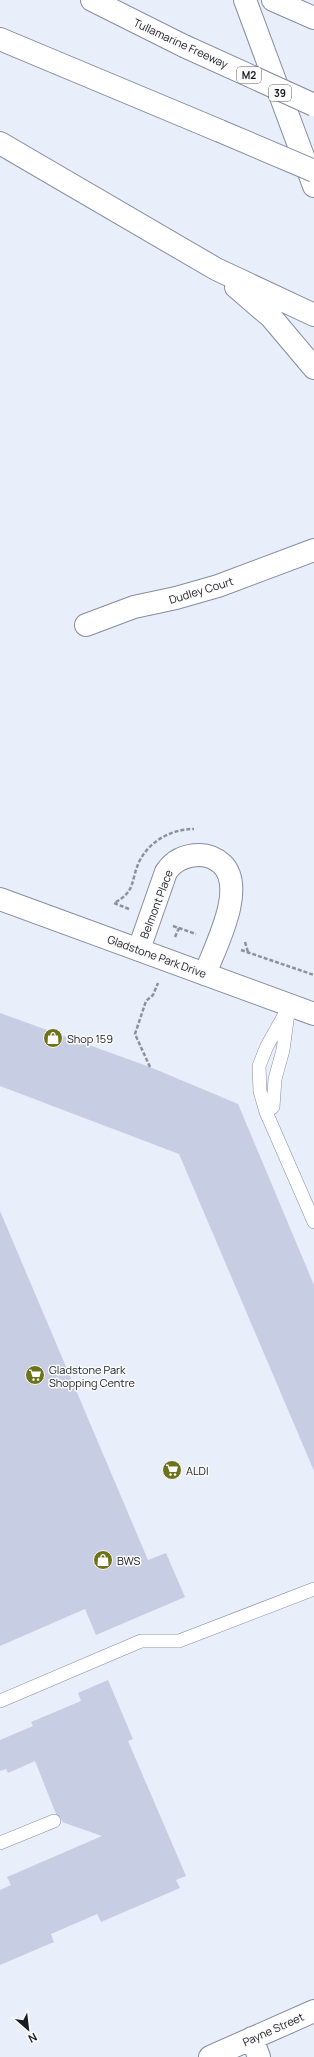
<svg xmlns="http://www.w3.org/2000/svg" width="314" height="2057" viewBox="0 0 314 2057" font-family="Manrope,sans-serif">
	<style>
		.building { fill: #c7cee4 }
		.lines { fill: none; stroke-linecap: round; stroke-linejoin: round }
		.lane-casing { stroke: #868ca1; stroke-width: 14 }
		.street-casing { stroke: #868ca1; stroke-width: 24 }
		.secondary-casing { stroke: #868ca1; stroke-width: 24 }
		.primary-casing { stroke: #868ca1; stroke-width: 24 }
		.highway-casing { stroke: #868ca1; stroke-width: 24 }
		.path { stroke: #8e919c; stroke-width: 2.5; stroke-dasharray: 4 2; stroke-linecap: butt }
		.lane { stroke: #fff; stroke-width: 13 }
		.street { stroke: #fff; stroke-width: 22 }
		.secondary { stroke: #fff; stroke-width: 22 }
		.primary { stroke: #fff; stroke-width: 22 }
		.highway { stroke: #fff; stroke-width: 22 }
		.highway-bridge-casing { stroke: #868ca1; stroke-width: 24; stroke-linecap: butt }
		.highway-bridge { stroke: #fff; stroke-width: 22 }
		.labels { text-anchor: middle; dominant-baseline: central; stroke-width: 3; stroke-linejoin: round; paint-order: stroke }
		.shield { fill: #fbfbfb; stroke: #5e5f64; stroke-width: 1 }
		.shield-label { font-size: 10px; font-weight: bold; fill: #1a1c24 }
		.street-label { font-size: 11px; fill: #1a1c24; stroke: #fbfbfb }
		.poi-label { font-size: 11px; fill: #1a1c24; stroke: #fbfbfb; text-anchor: start }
	</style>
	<rect width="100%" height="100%" fill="#e9eefb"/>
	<path class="building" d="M 0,1013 L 150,1067 L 238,1104 L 314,1285 L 314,1471 L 179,1154 L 0,1086 Z
		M 0,1211 L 148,1560 L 166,1553 L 185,1597 L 96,1635 L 85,1609 L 0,1646 Z
		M 108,1680 L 133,1739 L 128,1741 L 186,1876 L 176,1880 L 180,1888 L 101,1922 L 97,1914 L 51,1934 L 54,1942 L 0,1965 L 0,1890 L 11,1885 L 7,1877 L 102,1836 L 62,1822 L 61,1818 L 56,1814 L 35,1761 L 8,1773 L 6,1769 L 0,1771 L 0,1740 L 33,1726 L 31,1722 L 81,1701 L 78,1693 Z"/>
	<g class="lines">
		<defs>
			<path id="lane" d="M 290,1005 L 267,1046 L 259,1066 L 260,1091 L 266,1112 L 314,1222
				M 266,1112 L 273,1107 L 275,1079 L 283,1050 L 288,1013
				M 0,1701 L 141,1641 L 179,1641 L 314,1589
				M 0,1843 L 54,1821"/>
			<path id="street" d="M 86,625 L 134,607 L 176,598 L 218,586 L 314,550
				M 139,949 L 166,872 C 174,860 185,855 200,855 C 209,855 215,858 222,864 C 247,888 215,947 205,974
				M 252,2038 L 259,2057
				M 210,2057 L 314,2011"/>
			<path id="secondary" d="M 0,899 L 314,1014"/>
			<path id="primary" d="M 245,0 L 314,186"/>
			<path id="highway" d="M 92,0 L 184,46
				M 273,0 L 314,18
				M 0,39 L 220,131
				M 0,143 L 216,269 L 314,315
				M 236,287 L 271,317 L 314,368"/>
		</defs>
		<use href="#lane" class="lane-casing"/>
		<use href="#street" class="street-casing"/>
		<use href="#secondary" class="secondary-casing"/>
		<use href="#primary" class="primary-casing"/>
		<use href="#highway" class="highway-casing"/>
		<path class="path" d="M 129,909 L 114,903 C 137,891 130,880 140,860 C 151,840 172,829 194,829
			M 173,926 L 196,934
			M 175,937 L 179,928
			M 245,942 L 248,952
			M 241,950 L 314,975
			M 150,1067 L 135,1034 L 146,1001 L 153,995 L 158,983"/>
		<use href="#lane" class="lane"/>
		<use href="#street" class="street"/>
		<use href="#secondary" class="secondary"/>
		<use href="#primary" class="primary"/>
		<use href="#highway" class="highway"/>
		<defs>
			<path id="highway-bridge" d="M 184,46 L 314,105
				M 220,131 L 314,171"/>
		</defs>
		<use href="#highway-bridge" class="highway-bridge-casing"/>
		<use href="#highway-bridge" class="highway-bridge"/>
	</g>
	<defs>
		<symbol id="shop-disc" viewBox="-11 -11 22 22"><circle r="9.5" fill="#6d731b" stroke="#fbfbfb"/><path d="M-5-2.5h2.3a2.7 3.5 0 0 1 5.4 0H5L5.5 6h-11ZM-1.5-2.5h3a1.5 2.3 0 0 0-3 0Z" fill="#fff"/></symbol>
		<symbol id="supermarket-disc" viewBox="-11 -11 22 22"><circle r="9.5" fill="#6d731b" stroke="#fbfbfb"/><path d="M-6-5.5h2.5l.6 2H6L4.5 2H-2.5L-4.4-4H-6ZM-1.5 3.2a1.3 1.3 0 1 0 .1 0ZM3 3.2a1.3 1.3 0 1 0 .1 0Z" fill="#fff"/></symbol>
	</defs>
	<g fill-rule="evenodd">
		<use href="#shop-disc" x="42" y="1027" width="22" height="22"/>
		<use href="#supermarket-disc" x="24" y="1364" width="22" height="22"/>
		<use href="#supermarket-disc" x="161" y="1459" width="22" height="22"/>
		<use href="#shop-disc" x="92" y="1549" width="22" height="22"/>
	</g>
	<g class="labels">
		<g class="shield">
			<rect x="237" y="67" width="24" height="16" rx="3"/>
			<rect x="269" y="85" width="22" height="16" rx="3"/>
		</g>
		<g class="shield-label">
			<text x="249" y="75">M2</text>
			<text x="280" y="93">39</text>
		</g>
		<g class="street-label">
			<text transform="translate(181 43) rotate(25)">Tullamarine Freeway</text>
			<text transform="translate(201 590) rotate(-17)">Dudley Court</text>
			<text transform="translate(156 904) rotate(-69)">Belmont Place</text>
			<text transform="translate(157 956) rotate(20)">Gladstone Park Drive</text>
			<text transform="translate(273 2029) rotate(-24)">Payne Street</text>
		</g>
		<g class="poi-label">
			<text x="67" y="1038">Shop 159</text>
			<text x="49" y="1369">Gladstone Park<tspan x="49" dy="13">Shopping Centre</tspan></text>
			<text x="186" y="1470">ALDI</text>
			<text x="117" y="1560">BWS</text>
		</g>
	</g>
	<g transform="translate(28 2029) rotate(152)" stroke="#fbfbfb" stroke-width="3" paint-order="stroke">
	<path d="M0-3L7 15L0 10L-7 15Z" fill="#1a1c24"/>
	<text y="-6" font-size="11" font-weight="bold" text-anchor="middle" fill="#1a1c24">N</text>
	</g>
</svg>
